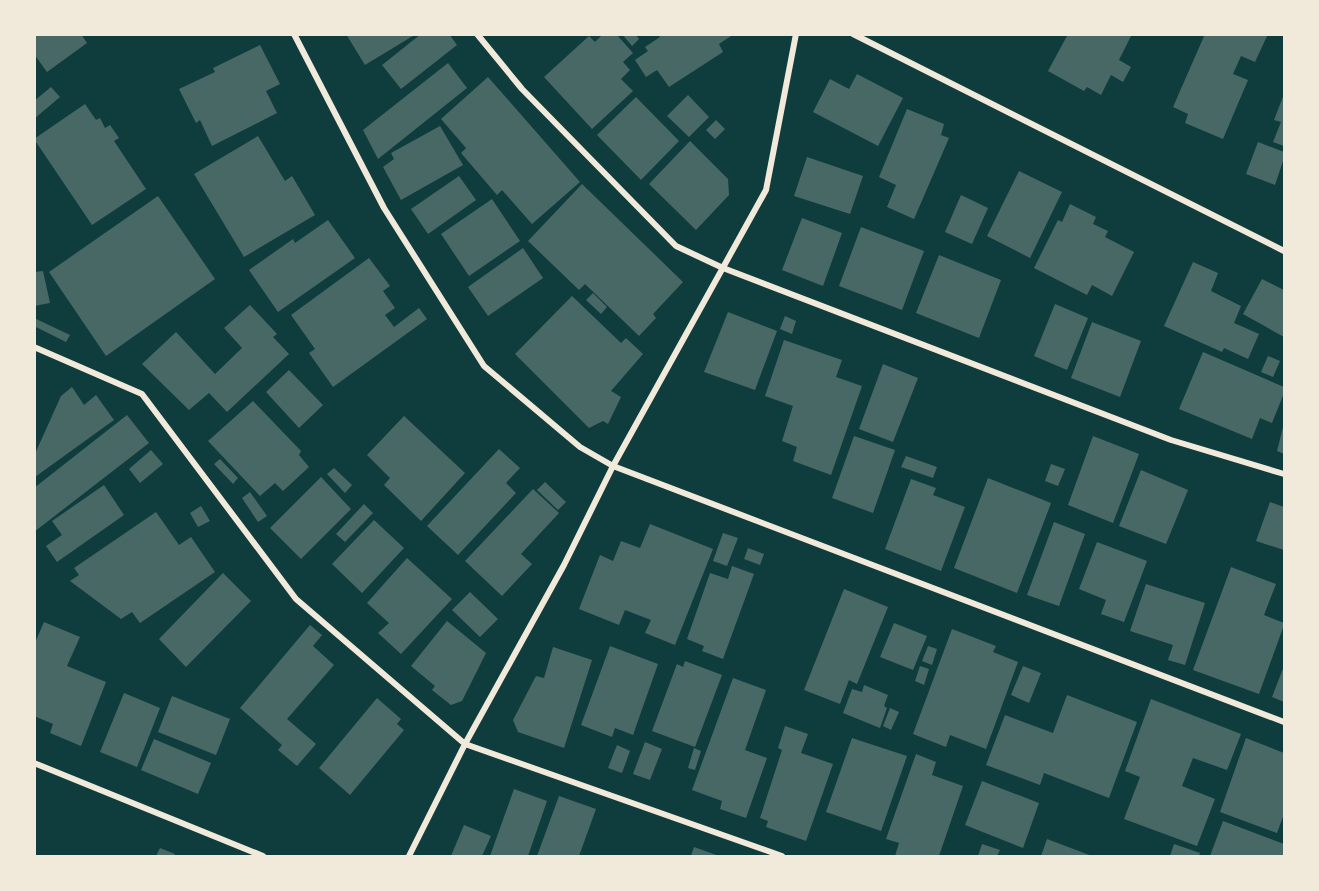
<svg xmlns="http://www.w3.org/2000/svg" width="1319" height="891" viewBox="0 0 1319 891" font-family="Raleway,sans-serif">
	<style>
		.building { fill: #486865 }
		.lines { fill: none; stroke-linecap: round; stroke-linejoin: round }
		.minor { stroke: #f1e9da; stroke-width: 6 }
	</style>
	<rect width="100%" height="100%" fill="#0f3d3e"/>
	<path class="building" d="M 34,34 L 81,34 L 87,43 L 47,72 L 34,54 Z
		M 346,34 L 416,34 L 365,65 Z
		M 421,34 L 449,34 L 457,45 L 401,89 L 382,65 Z
		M 603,34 L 616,34 L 633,53 L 623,62 L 630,70 L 621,79 L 633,91 L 592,129 L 544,77 L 589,36 L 595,42 Z
		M 622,34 L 635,34 L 639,39 L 632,46 Z
		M 658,34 L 734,34 L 719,44 L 723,52 L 669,87 L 657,70 L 646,77 L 635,60 L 648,51 L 645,47 L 660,37 Z
		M 1068,34 L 1132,34 L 1119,60 L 1131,67 L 1123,82 L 1111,75 L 1101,95 L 1087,87 L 1084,91 L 1048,71 Z
		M 1205,34 L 1268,34 L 1255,62 L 1241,56 L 1233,74 L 1248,80 L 1223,139 L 1185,123 L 1188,114 L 1173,107 Z
		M 260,45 L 280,84 L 266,91 L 277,113 L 212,146 L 200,120 L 196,123 L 179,89 L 215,72 L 213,68 Z
		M 448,63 L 467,88 L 378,159 L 363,130 Z
		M 857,74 L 903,98 L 878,146 L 813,112 L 830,79 L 849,89 Z
		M 488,77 L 580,182 L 532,224 L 502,190 L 497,195 L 461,153 L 466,148 L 441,119 Z
		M 51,87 L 60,97 L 34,119 L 34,101 Z
		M 1284,94 L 1284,146 L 1273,142 L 1281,122 L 1274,120 Z
		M 688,95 L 709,117 L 689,137 L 667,116 Z
		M 636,97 L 679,141 L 641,180 L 597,135 Z
		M 85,104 L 96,120 L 100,118 L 105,128 L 110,125 L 119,138 L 114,141 L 146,189 L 92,225 L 34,139 Z
		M 907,109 L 944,124 L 941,135 L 949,138 L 914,219 L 887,207 L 896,185 L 879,177 Z
		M 716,120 L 725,129 L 715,139 L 706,130 Z
		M 440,126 L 463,165 L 401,200 L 383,167 L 394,159 L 391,153 Z
		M 258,136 L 285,181 L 292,176 L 315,215 L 244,257 L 194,174 Z
		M 690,141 L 728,179 L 729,195 L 696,230 L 649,184 Z
		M 1258,142 L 1284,152 L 1284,158 L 1275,185 L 1246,174 Z
		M 807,157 L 863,176 L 850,214 L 794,196 Z
		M 1019,171 L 1062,192 L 1030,258 L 987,236 Z
		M 459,176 L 476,200 L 428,234 L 411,209 Z
		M 582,184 L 683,282 L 653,314 L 656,318 L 639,336 L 585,284 L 579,290 L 528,241 Z
		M 961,195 L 988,208 L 972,244 L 945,232 Z
		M 158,196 L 215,279 L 106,356 L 49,272 Z
		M 492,199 L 520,241 L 469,276 L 441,234 Z
		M 1070,204 L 1096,217 L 1093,224 L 1108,231 L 1105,237 L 1134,252 L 1112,296 L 1092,285 L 1087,295 L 1034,268 L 1058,220 L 1062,222 Z
		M 802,218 L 842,233 L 823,286 L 782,270 Z
		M 328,220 L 355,258 L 278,312 L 249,270 L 293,239 L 295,243 Z
		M 861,227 L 924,251 L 902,310 L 839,286 Z
		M 523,248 L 543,278 L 488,316 L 468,287 Z
		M 939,255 L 1001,280 L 979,338 L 916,313 Z
		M 369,258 L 390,286 L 383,291 L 395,308 L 385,315 L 394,327 L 419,308 L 427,319 L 333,387 L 309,353 L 315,349 L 291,315 Z
		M 1193,262 L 1218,273 L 1211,291 L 1241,306 L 1234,323 L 1259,334 L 1248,359 L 1224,348 L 1222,352 L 1164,326 Z
		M 43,271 L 50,303 L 34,306 L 34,272 Z
		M 1262,279 L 1284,290 L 1284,337 L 1243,314 Z
		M 593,293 L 607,307 L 601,314 L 586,300 Z
		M 572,296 L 621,343 L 626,338 L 643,354 L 611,391 L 621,397 L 608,424 L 603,421 L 589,428 L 515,354 Z
		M 1055,304 L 1088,318 L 1067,370 L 1034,356 Z
		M 250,305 L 277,334 L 273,337 L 289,354 L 227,412 L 209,393 L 189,410 L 142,364 L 176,332 L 215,374 L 242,348 L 224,328 Z
		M 728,312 L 777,331 L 755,390 L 704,372 Z
		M 785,316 L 796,321 L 792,334 L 780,329 Z
		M 34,318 L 70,335 L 66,342 L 34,326 Z
		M 1092,322 L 1141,341 L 1120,397 L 1071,378 Z
		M 784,340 L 842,360 L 836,377 L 862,386 L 831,475 L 793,461 L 797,447 L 782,441 L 793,406 L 765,396 Z
		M 1203,352 L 1284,387 L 1284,393 L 1272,423 L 1260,418 L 1252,439 L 1179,409 Z
		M 1268,356 L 1280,361 L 1273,377 L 1261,372 Z
		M 883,364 L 918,378 L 893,442 L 859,429 Z
		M 289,370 L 323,405 L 299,428 L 266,392 Z
		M 72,387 L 84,405 L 96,395 L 114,420 L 35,477 L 34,456 L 61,396 Z
		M 253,401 L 301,451 L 299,455 L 309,467 L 283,491 L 275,483 L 260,496 L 208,441 Z
		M 127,415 L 149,443 L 34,532 L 34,488 Z
		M 404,416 L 465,473 L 421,521 L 384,485 L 390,478 L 367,455 Z
		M 1284,423 L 1284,454 L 1277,451 Z
		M 854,436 L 895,450 L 873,513 L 832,498 Z
		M 1093,436 L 1139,454 L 1113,523 L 1068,505 Z
		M 499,449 L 520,468 L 506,483 L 516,493 L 458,555 L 427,526 Z
		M 151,450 L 163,464 L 140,483 L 129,469 Z
		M 906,456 L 937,467 L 933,478 L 901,467 Z
		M 220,459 L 238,478 L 233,484 L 214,464 Z
		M 1051,464 L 1065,469 L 1058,486 L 1045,481 Z
		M 334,468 L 352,485 L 345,493 L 327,474 Z
		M 1141,470 L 1188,490 L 1166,544 L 1119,526 Z
		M 321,477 L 351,509 L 301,559 L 270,528 Z
		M 988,478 L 1051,503 L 1017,593 L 954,568 Z
		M 911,479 L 936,488 L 933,495 L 965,507 L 941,571 L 885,549 Z
		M 545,482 L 566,502 L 558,510 L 537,490 Z
		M 104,485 L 124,515 L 57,562 L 46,546 L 62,535 L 52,521 Z
		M 533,489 L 559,513 L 521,554 L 532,564 L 502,596 L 465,561 Z
		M 250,492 L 267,516 L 258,522 L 242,498 Z
		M 1270,502 L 1284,507 L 1284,550 L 1256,541 Z
		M 364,504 L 373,513 L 345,542 L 336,534 Z
		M 201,506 L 210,521 L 198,527 L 190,513 Z
		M 156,512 L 179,545 L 191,537 L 215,572 L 140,623 L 132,612 L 121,619 L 70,581 L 79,575 L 74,568 Z
		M 374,520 L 404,548 L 362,593 L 332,564 Z
		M 1054,522 L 1085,534 L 1059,606 L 1027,595 Z
		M 650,524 L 713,549 L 675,645 L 645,633 L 651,620 L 625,610 L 619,625 L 579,609 L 600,555 L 613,561 L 621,541 L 640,548 Z
		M 723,533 L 738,538 L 727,566 L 713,561 Z
		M 1097,542 L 1147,561 L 1124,622 L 1101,614 L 1106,600 L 1079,589 Z
		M 748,548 L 764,554 L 760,565 L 744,559 Z
		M 407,558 L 452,599 L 401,654 L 378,633 L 389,623 L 367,603 Z
		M 732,566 L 754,574 L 723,659 L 702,651 L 704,646 L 687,639 L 710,573 L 728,579 Z
		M 1231,567 L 1276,584 L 1264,615 L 1284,623 L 1284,625 L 1259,694 L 1193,670 Z
		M 223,573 L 251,601 L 186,667 L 159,639 Z
		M 1146,584 L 1205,603 L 1185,665 L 1168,660 L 1173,645 L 1130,631 Z
		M 844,589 L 888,607 L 857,684 L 849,680 L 840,704 L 804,690 Z
		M 470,592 L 498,619 L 480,637 L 452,610 Z
		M 447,621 L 486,653 L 462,701 L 451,705 L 432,690 L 435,686 L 411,666 Z
		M 44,622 L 80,637 L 67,666 L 106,682 L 81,746 L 50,733 L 53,724 L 34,716 L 34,645 Z
		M 894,623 L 927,636 L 913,670 L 880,657 Z
		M 310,625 L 322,635 L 313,646 L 334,665 L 287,719 L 316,744 L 297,766 L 278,750 L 282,745 L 240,708 Z
		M 952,629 L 996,646 L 993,652 L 1018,662 L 986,749 L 950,735 L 946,747 L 913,734 Z
		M 610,646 L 658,664 L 633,735 L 615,728 L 612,737 L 581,725 Z
		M 928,646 L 937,649 L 932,665 L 922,661 Z
		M 553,647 L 592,660 L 564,748 L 518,732 L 513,720 L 536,676 L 544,678 Z
		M 685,661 L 722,675 L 695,747 L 652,731 L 677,664 L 683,667 Z
		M 920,666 L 929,669 L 924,685 L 915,681 Z
		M 1023,666 L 1041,673 L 1029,703 L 1011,695 Z
		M 1284,666 L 1284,702 L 1272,697 Z
		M 733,678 L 766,690 L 745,750 L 767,758 L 746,818 L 720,809 L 722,801 L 692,790 Z
		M 864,685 L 888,695 L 884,706 L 887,708 L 880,728 L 843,713 L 852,689 L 862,692 Z
		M 124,693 L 160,708 L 137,767 L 100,752 Z
		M 1067,695 L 1137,722 L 1109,798 L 1044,773 L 1040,785 L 986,765 L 1005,715 L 1053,733 Z
		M 172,696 L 230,719 L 216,755 L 158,732 Z
		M 377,698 L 401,719 L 397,724 L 404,730 L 350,795 L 319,768 Z
		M 1151,699 L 1241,734 L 1227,770 L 1193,758 L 1182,786 L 1215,799 L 1197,846 L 1124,819 L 1140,777 L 1125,771 Z
		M 890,708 L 899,712 L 891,730 L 883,726 Z
		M 785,726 L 808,734 L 801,753 L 833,764 L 806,841 L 766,827 L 768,821 L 760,818 L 782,750 L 778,748 Z
		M 852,738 L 907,756 L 881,831 L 826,812 Z
		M 1246,738 L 1284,753 L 1284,814 L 1277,833 L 1220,812 Z
		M 154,739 L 211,763 L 198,794 L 141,770 Z
		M 645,742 L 662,749 L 650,780 L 633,774 Z
		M 617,745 L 630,751 L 622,773 L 608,768 Z
		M 694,748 L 701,751 L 695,770 L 688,768 Z
		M 916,754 L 936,762 L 932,775 L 963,786 L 939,856 L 895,856 L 899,843 L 886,839 Z
		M 982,781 L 1039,803 L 1023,848 L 965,825 Z
		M 514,789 L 547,801 L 528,856 L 490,856 Z
		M 559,796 L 596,809 L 579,856 L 537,856 Z
		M 1223,821 L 1284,844 L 1284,856 L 1210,856 Z
		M 464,825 L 491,836 L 482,856 L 451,856 Z
		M 1047,839 L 1092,856 L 1041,856 Z
		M 982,844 L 1000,850 L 997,856 L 978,856 Z
		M 1174,844 L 1200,853 L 1199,856 L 1170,856 Z
		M 694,847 L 719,856 L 691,856 Z
		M 160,848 L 175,854 L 174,856 L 156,856 Z"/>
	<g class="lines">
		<path class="minor" d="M 294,34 L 384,208 L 484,366 L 580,447 L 613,466 L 1284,722
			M 477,34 L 522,89 L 676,246 L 723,268 L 1171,440 L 1284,474
			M 853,34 L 1284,251
			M 34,347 L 142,394 L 296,599 L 465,744 L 782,856
			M 34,763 L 263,856
			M 409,856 L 465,744 L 564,565 L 613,466 L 766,190 L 796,34"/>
	</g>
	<rect width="1319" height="891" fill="none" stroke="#f1e9da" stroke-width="72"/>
</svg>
